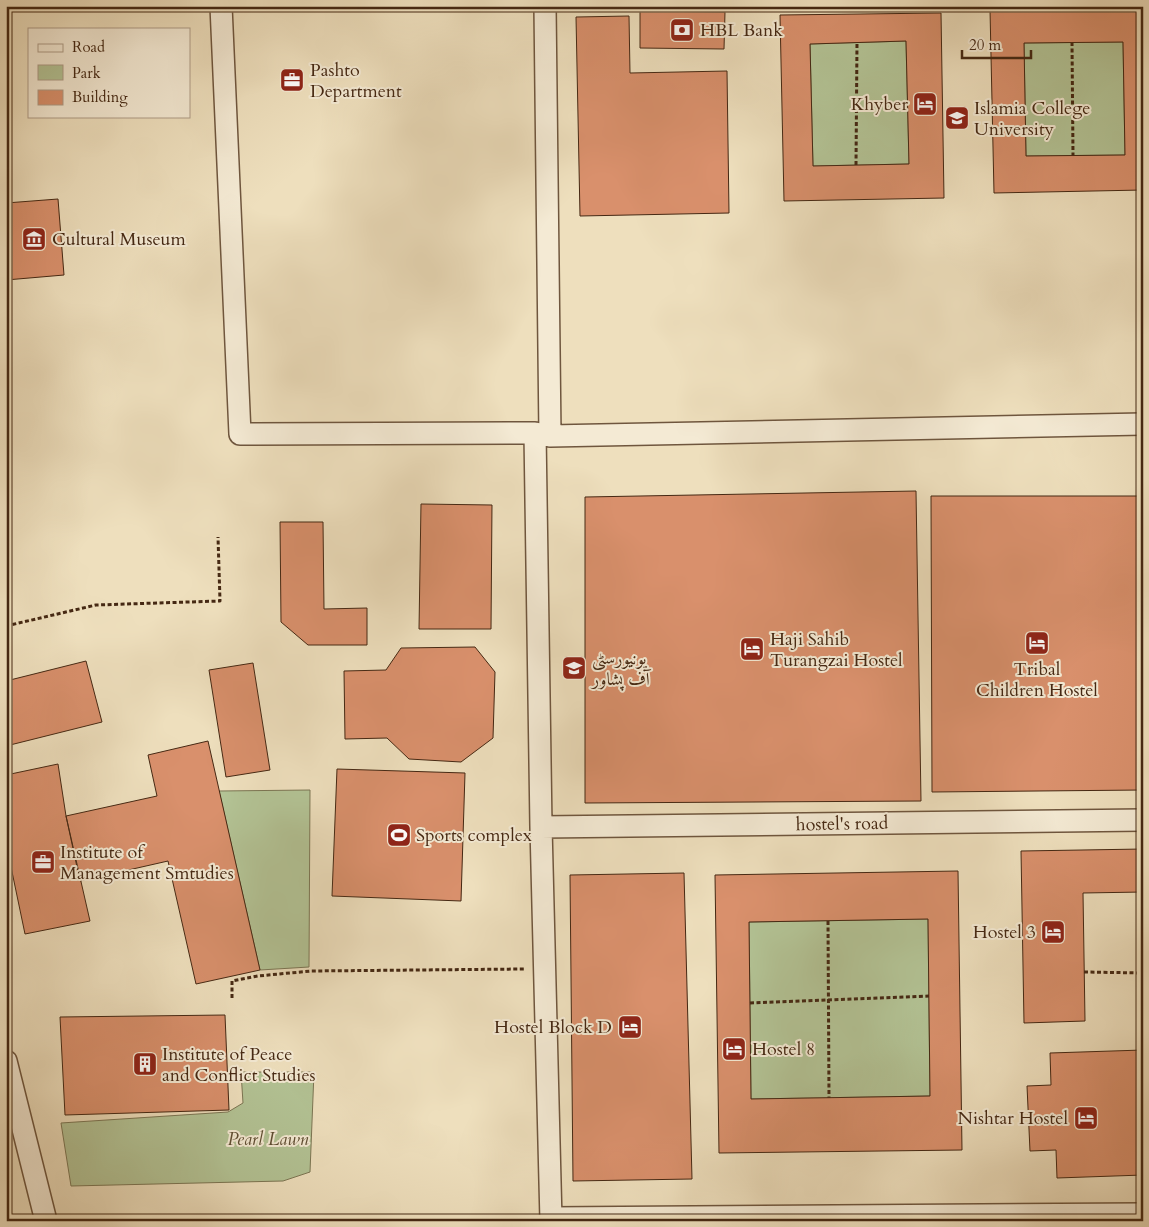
<svg xmlns="http://www.w3.org/2000/svg" width="1149" height="1227" viewBox="0 0 1149 1227" font-family="Cardo,Amiri,serif">
	<style>
		.green { fill: #b3c395; stroke: #7c7654 }
		.building { fill: #d9906c; stroke: #452813; fill-rule: evenodd }
		.lines { fill: none; stroke-linecap: round; stroke-linejoin: round }
		.minor-casing { stroke: #6f563e; stroke-width: 24 }
		.path { stroke: #452813; stroke-width: 3; stroke-dasharray: 4 2.5; stroke-linecap: butt }
		.minor { stroke: #f4ead4; stroke-width: 21 }
		.labels { text-anchor: middle; dominant-baseline: central; stroke-width: 4; stroke-linejoin: round; paint-order: stroke }
		.poi-label { font-size: 18px; fill: #452813; stroke: #f4ead4; text-anchor: start }
		.street-label { font-size: 18px; fill: #452813; stroke: #f4ead4 }
		.park-label { font-size: 18px; font-style: italic; fill: #604f34; stroke: #f4ead4 }
	</style>
	<rect width="100%" height="100%" fill="#eedfbd"/>
	<filter id="stains"><feTurbulence type="fractalNoise" baseFrequency=".004" numOctaves="4"/><feColorMatrix values="0 0 0 0 .2 0 0 0 0 .09 0 0 0 0 .02 0 0 0 .5 -.17"/></filter>
	<radialGradient id="worn" r=".72"><stop offset=".6" stop-color="#630" stop-opacity="0"/><stop offset="1" stop-color="#630" stop-opacity=".3"/></radialGradient>
	<path class="green" d="M 906,41 L 909,164 L 813,166 L 810,44 Z
		M 1123,42 L 1125,155 L 1026,156 L 1024,43 Z
		M 310,790 L 309,967 L 260,970 L 219,791 Z
		M 928,919 L 930,1096 L 751,1099 L 749,922 Z
		M 241,1072 L 314,1072 L 310,1172 L 283,1181 L 71,1186 L 61,1123 L 228,1112 L 243,1103 Z"/>
	<path class="building" d="M 1143,8 L 1143,190 L 994,193 L 990,10 ZM 1123,42 L 1125,155 L 1026,156 L 1024,43 Z
		M 640,11 L 725,12 L 724,49 L 640,48 Z
		M 941,13 L 944,198 L 784,201 L 780,15 ZM 906,41 L 909,164 L 813,166 L 810,44 Z
		M 629,16 L 630,73 L 727,71 L 729,213 L 580,216 L 576,17 Z
		M 58,199 L 64,275 L 6,280 L 6,203 Z
		M 916,491 L 921,801 L 585,803 L 585,497 Z
		M 931,496 L 1143,496 L 1143,790 L 932,792 Z
		M 421,504 L 492,505 L 491,629 L 419,629 Z
		M 280,522 L 323,522 L 324,609 L 367,608 L 367,645 L 308,645 L 281,622 Z
		M 475,647 L 495,672 L 493,738 L 461,762 L 409,759 L 387,738 L 345,739 L 344,671 L 386,670 L 401,648 Z
		M 86,661 L 102,722 L 6,746 L 6,681 Z
		M 253,663 L 270,770 L 226,777 L 209,670 Z
		M 208,741 L 260,970 L 196,984 L 168,861 L 80,881 L 66,816 L 157,796 L 148,755 Z
		M 58,764 L 66,816 L 90,921 L 25,934 L 6,843 L 6,775 Z
		M 337,769 L 465,773 L 461,901 L 332,896 Z
		M 1143,849 L 1143,892 L 1083,893 L 1085,1021 L 1024,1023 L 1021,851 Z
		M 958,871 L 962,1150 L 719,1153 L 715,875 ZM 928,919 L 930,1096 L 751,1099 L 749,922 Z
		M 684,873 L 692,1179 L 573,1181 L 570,875 Z
		M 225,1015 L 229,1110 L 65,1115 L 60,1017 Z
		M 1143,1050 L 1143,1175 L 1057,1178 L 1056,1150 L 1030,1151 L 1027,1086 L 1051,1085 L 1050,1053 Z"/>
	<g class="lines">
		<defs>
			<path id="minor" d="M 221,6 L 240,434 L 535,433 L 550,436 L 1143,424
				M 545,6 L 550,436
				M 535,433 L 541,827 L 551,1221
				M 541,827 L 1143,820
				M 6,1061 L 46,1221
				M 551,1218 L 1143,1214"/>
		</defs>
		<use href="#minor" class="minor-casing"/>
		<path class="path" d="M 1072,42 L 1073,155
			M 856,165 L 857,42
			M 6,626 L 96,605 L 220,601 L 218,537
			M 828,921 L 829,1098
			M 1084,972 L 1143,973
			M 232,998 L 232,981 L 258,976 L 311,971 L 524,969
			M 750,1003 L 929,996"/>
		<use href="#minor" class="minor"/>
	</g>
	<defs>
		<symbol id="bank-square" viewBox="-11 -11 22 22"><rect x="-9" y="-9" width="18" height="18" rx="4" fill="#8f2418" stroke="#f4ead4"/><path d="M-6-4H6V4H-6ZM0-2.3a2.3 2.3 0 1 0 0 4.6a2.3 2.3 0 1 0 0-4.6Z" fill="#fff"/></symbol>
		<symbol id="office-square" viewBox="-11 -11 22 22"><rect x="-9" y="-9" width="18" height="18" rx="4" fill="#8f2418" stroke="#f4ead4"/><path d="M-6-3h4V-5.5h4V-3h4V5H-6ZM-1-4.5V-3h2v-1.5ZM-6 0V1H6V0Z" fill="#fff"/></symbol>
		<symbol id="hotel-square" viewBox="-11 -11 22 22"><rect x="-9" y="-9" width="18" height="18" rx="4" fill="#8f2418" stroke="#f4ead4"/><path d="M-6-4.5h1.5V1H6V5H4.5V3h-9V5H-6ZM-4 0a1.8 1.8 0 1 1 3.6 0ZM.5 0V-2.5h3Q6-2.5 6 0Z" fill="#fff"/></symbol>
		<symbol id="university-square" viewBox="-11 -11 22 22"><rect x="-9" y="-9" width="18" height="18" rx="4" fill="#8f2418" stroke="#f4ead4"/><path d="M0-5L7-2L0 1L-7-2ZM-4 1L0 2.5L4 1V4Q0 6-4 4Z" fill="#fff"/></symbol>
		<symbol id="museum-square" viewBox="-11 -11 22 22"><rect x="-9" y="-9" width="18" height="18" rx="4" fill="#8f2418" stroke="#f4ead4"/><path d="M0-6L6-3V-2H-6V-3ZM-5-1h2V3h-2ZM-1-1h2V3h-2ZM3-1h2V3H3ZM-6 4H6V6H-6Z" fill="#fff"/></symbol>
		<symbol id="stadium-square" viewBox="-11 -11 22 22"><rect x="-9" y="-9" width="18" height="18" rx="4" fill="#8f2418" stroke="#f4ead4"/><path d="M0-5a6.5 5 0 1 0 0 10a6.5 5 0 1 0 0-10ZM-3.5-1.8h7v3.6h-7Z" fill="#fff"/></symbol>
		<symbol id="building-square" viewBox="-11 -11 22 22"><rect x="-9" y="-9" width="18" height="18" rx="4" fill="#8f2418" stroke="#f4ead4"/><path d="M-4-6H4V6H1V3H-1V6H-4ZM-2.5-4.3h1.7v1.8h-1.7ZM.8-4.3h1.7v1.8H.8ZM-2.5-1h1.7V.8h-1.7ZM.8-1h1.7V.8H.8Z" fill="#fff"/></symbol>
	</defs>
	<g fill-rule="evenodd">
		<use href="#bank-square" x="668" y="16" width="28" height="28"/>
		<use href="#office-square" x="278" y="66" width="28" height="28"/>
		<use href="#hotel-square" x="911" y="90" width="28" height="28"/>
		<use href="#university-square" x="943" y="104" width="28" height="28"/>
		<use href="#museum-square" x="20" y="225" width="28" height="28"/>
		<use href="#hotel-square" x="1023" y="629" width="28" height="28"/>
		<use href="#hotel-square" x="738" y="635" width="28" height="28"/>
		<use href="#university-square" x="560" y="654" width="28" height="28"/>
		<use href="#stadium-square" x="385" y="821" width="28" height="28"/>
		<use href="#office-square" x="29" y="848" width="28" height="28"/>
		<use href="#hotel-square" x="1039" y="918" width="28" height="28"/>
		<use href="#hotel-square" x="616" y="1013" width="28" height="28"/>
		<use href="#hotel-square" x="720" y="1035" width="28" height="28"/>
		<use href="#building-square" x="131" y="1050" width="28" height="28"/>
		<use href="#hotel-square" x="1072" y="1104" width="28" height="28"/>
	</g>
	<g class="labels">
		<g class="poi-label">
			<text x="700" y="30">HBL Bank</text>
			<text x="310" y="70">Pashto<tspan x="310" dy="21">Department</tspan></text>
			<text x="908" y="104" text-anchor="end">Khyber</text>
			<text x="974" y="108">Islamia College<tspan x="974" dy="21">University</tspan></text>
			<text x="52" y="239">Cultural Museum</text>
			<text x="770" y="639">Haji Sahib<tspan x="770" dy="21">Turangzai Hostel</tspan></text>
			<text x="592" y="658">یونیورسٹی<tspan x="592" dy="21">آف پشاور</tspan></text>
			<text x="1037" y="669" text-anchor="middle">Tribal<tspan x="1037" dy="21">Children Hostel</tspan></text>
			<text x="416" y="835">Sports complex</text>
			<text x="60" y="852">Institute of<tspan x="60" dy="21">Management Smtudies</tspan></text>
			<text x="1036" y="932" text-anchor="end">Hostel 3</text>
			<text x="612" y="1027" text-anchor="end">Hostel Block D</text>
			<text x="752" y="1049">Hostel 8</text>
			<text x="162" y="1054">Institute of Peace<tspan x="162" dy="21">and Conflict Studies</tspan></text>
			<text x="1068" y="1118" text-anchor="end">Nishtar Hostel</text>
		</g>
		<g class="street-label">
			<text transform="translate(842 824) rotate(-1)">hostel's road</text>
		</g>
		<g class="park-label">
			<text x="268" y="1139">Pearl Lawn</text>
		</g>
	</g>
	<rect width="1149" height="1227" fill="none" stroke="#eedfbd" stroke-width="25"/>
	<rect x="8" y="8" width="1134" height="1212" fill="none" stroke="#452813" stroke-width="2.5"/>
	<rect x="12" y="12" width="1124" height="1202" fill="none" stroke="#452813"/>
	<rect x="28" y="28" width="162" height="90" fill="#f4ead4" stroke="#ae9c87"/>
	<rect x="38" y="44" width="25" height="8" fill="#f4ead4" stroke="#ae9c87"/>
	<text x="72" y="52" font-size="15" fill="#452813">Road</text>
	<rect x="38" y="65" width="25" height="15" fill="#b3c395" stroke="#ae9c87"/>
	<text x="72" y="78" font-size="15" fill="#452813">Park</text>
	<rect x="38" y="90" width="25" height="15" fill="#d9906c" stroke="#ae9c87"/>
	<text x="72" y="102" font-size="15" fill="#452813">Building</text>
	<path d="M962 50v8h69v-8" fill="none" stroke="#452813" stroke-width="2.5"/>
	<text x="969" y="50" font-size="15" fill="#452813" stroke="#f4ead4" stroke-width="4" paint-order="stroke">20 m</text>
	<rect width="100%" height="100%" filter="url(#stains)"/>
	<rect width="100%" height="100%" fill="url(#worn)"/>
</svg>
